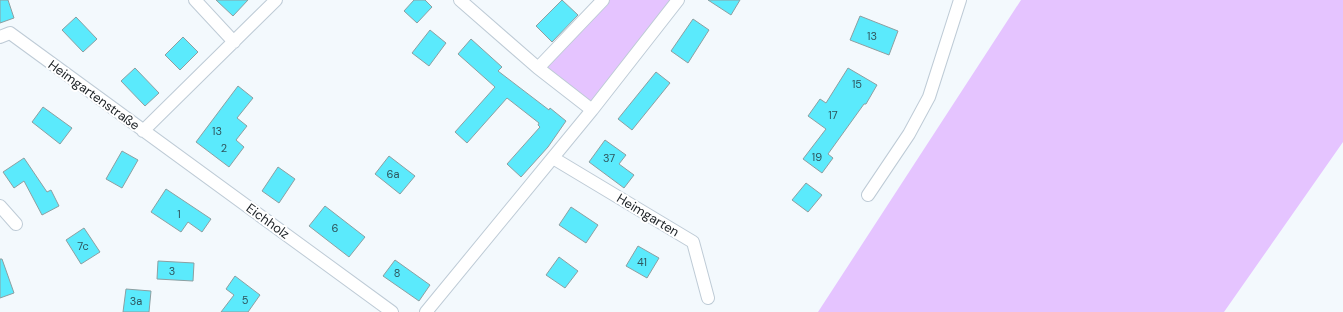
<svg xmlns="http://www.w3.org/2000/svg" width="1343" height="312" viewBox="0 0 1343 312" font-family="'DM Sans',sans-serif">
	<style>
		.green { fill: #e5c4ff }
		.building { fill: #5beafc; stroke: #8d9fa1 }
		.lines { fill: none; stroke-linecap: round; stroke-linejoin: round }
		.street-casing { stroke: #becbd6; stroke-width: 14 }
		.street { stroke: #fff; stroke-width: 12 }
		.labels { text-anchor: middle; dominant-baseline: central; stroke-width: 4; stroke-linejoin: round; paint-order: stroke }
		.number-label { font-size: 11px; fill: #2f565e }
		.street-label { font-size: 13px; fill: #202529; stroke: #fff }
	</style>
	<rect width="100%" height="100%" fill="#f3f9fd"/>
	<path class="green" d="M 603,0 L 678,0 L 592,110 L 538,68 Z
		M 1021,0 L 1343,0 L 1343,142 L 1224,312 L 818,312 Z"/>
	<path class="building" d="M 0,0 L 8,0 L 14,18 L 0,23 Z
		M 216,0 L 248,0 L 233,16 Z
		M 414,0 L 425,0 L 432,7 L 417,23 L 404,11 Z
		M 562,0 L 578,15 L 552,42 L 536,26 Z
		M 708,0 L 740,0 L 731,15 Z
		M 860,16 L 898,31 L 889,55 L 850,40 Z
		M 76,17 L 97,39 L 83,52 L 62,30 Z
		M 693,19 L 709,30 L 688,63 L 671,51 Z
		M 430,30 L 446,43 L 429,66 L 412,53 Z
		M 183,37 L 198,52 L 180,70 L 165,55 Z
		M 471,39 L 502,67 L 498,71 L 549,110 L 550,108 L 566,121 L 548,147 L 521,177 L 507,164 L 540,127 L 538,125 L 539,123 L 507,98 L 467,143 L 455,132 L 495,87 L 458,54 Z
		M 135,68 L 159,93 L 145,106 L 121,81 Z
		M 848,68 L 877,85 L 866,104 L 864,104 L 828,154 L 833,158 L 822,173 L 803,159 L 826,129 L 808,116 L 820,99 L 826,103 Z
		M 656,72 L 670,83 L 632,130 L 618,119 Z
		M 238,86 L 253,98 L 237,118 L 247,126 L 236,140 L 244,147 L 229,167 L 196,142 Z
		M 43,107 L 72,128 L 60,144 L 32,122 Z
		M 605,140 L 626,155 L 619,164 L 634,175 L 624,188 L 589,162 Z
		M 122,151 L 138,160 L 122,188 L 106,179 Z
		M 389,156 L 415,176 L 400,194 L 375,174 Z
		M 24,158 L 47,192 L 51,190 L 59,206 L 42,215 L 24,181 L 14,188 L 3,172 Z
		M 278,167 L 295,179 L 279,203 L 262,191 Z
		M 806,183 L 822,195 L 808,212 L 792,200 Z
		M 166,189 L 211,219 L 202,232 L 188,222 L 181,232 L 151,212 Z
		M 325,206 L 365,237 L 349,257 L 309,226 Z
		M 571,207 L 598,225 L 586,243 L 559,225 Z
		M 84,228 L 100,252 L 81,264 L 66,240 Z
		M 638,246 L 659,258 L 647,278 L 626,266 Z
		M 559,257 L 578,271 L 565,288 L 546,275 Z
		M 0,259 L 2,259 L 14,293 L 0,298 Z
		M 395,260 L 430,285 L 419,301 L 383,276 Z
		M 158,261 L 194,263 L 193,281 L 157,279 Z
		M 235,276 L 260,295 L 248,312 L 221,312 L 234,295 L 226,289 Z
		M 126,289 L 151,291 L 149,312 L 123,312 Z"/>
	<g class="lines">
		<defs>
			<path id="street" d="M 195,0 L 234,42
				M 460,0 L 538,68 L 592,110
				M 0,37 L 10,33 L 392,312
				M 538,68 L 603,0
				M 143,131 L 276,0
				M 553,158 L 693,242 L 708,298
				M 868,195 L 909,134 L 929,97 L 960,0
				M 0,206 L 16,224
				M 426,312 L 592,110 L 678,0"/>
		</defs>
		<use href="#street" class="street-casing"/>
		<use href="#street" class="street"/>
	</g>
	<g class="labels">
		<g class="number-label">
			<text x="872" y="36">13</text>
			<text x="857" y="84">15</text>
			<text x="833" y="115">17</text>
			<text x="217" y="131">13</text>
			<text x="224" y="148">2</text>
			<text x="817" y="157">19</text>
			<text x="609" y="158">37</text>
			<text x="393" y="174">6a</text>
			<text x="179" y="214">1</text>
			<text x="335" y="228">6</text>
			<text x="83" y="246">7c</text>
			<text x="642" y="262">41</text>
			<text x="172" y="271">3</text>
			<text x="397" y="273">8</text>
			<text x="245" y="300">5</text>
			<text x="136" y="301">3a</text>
		</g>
		<g class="street-label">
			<text transform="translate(94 95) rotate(36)">Heimgartenstraße</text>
			<text transform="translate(648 215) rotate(31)">Heimgarten</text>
			<text transform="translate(268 221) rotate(36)">Eichholz</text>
		</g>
	</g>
</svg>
